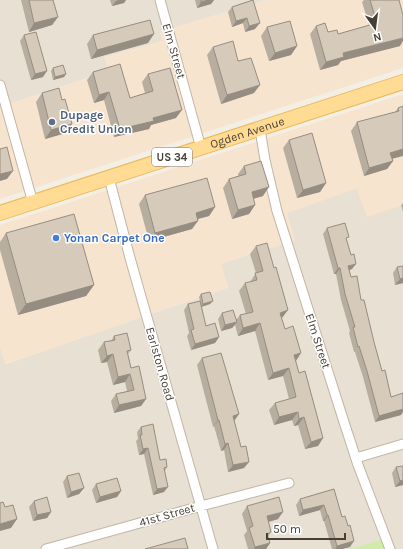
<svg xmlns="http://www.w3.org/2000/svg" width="403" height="549" viewBox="0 0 403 549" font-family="Karla,sans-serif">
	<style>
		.residential { fill: #e8e0d3 }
		.commercial { fill: #f7e4cf }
		.green { fill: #d1ebab }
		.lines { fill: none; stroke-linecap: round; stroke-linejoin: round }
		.street-casing { stroke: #c0b6a7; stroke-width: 11 }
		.primary-casing { stroke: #ebb95c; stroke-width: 16 }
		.street { stroke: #fff; stroke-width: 9 }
		.primary { stroke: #ffdb93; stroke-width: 14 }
		.wall { fill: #b8aea0 }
		.shaded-wall { fill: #968d82 }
		.building { fill: #d6caba; stroke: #968d82 }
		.service-dot { fill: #5c6f8a; stroke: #fff; stroke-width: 1.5 }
		.shop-dot { fill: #3f7fe0; stroke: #fff; stroke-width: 1.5 }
		.labels { text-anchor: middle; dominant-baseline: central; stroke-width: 3; stroke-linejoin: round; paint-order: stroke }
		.shield { fill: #fff; stroke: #7e7971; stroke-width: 1 }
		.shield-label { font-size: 11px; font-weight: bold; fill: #463f34 }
		.street-label { font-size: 12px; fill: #463f34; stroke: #fff }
		.service-label { font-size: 12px; font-weight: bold; fill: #4e5e75; stroke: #fff; text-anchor: start }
		.shop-label { font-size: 12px; font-weight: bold; fill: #366cbe; stroke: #fff; text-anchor: start }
	</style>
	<rect width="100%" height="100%" fill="#f4efe5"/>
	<path class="residential" d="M 0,0 L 266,0 L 160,32 L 163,41 L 104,57 L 109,71 L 0,107 Z
		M 357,188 L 403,205 L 403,549 L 0,549 L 0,347 L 6,364 L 228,287 L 220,264 L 295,240 L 286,213 Z"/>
	<path class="commercial" d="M 266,0 L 403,0 L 403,68 L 0,199 L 0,107 L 109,71 L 104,57 L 163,41 L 160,32 Z
		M 403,94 L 403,205 L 367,217 L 357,188 L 287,213 L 295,240 L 221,264 L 228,288 L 5,364 L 0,347 L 0,225 Z"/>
	<path class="green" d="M 385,539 L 388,549 L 349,549 Z"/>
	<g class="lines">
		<defs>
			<path id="street" d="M 160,0 L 201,148
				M 0,85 L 33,203
				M 260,129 L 265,160 L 277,211 L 343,419 L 358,465 L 390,549
				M 109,178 L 130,258 L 213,549
				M 356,458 L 403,444
				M 46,549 L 201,506 L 289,483"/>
			<g id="primary">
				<path id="s1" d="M 0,213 L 403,82"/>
			</g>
		</defs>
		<use href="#street" class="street-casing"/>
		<use href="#primary" class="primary-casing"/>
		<use href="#street" class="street"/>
		<use href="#primary" class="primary"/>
	</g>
	<path class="wall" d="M 21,0 L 53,0 L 58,17 L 52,25 L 29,32 Z
		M 110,0 L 126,0 L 124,3 L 112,6 Z
		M 195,0 L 214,0 L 211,4 L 197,8 Z
		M 253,0 L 255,29 L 245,32 L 243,23 L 232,27 L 228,12 L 232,7 Z
		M 364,0 L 399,0 L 400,46 L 341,61 L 338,65 L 320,70 L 310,34 L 316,26 L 328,32 L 338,34 L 369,25 L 362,2 Z
		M 267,27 L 297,46 L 291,55 L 269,61 L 261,36 Z
		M 24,35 L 43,77 L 31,80 L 20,41 Z
		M 93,35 L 148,43 L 91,59 L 87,44 Z
		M 213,47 L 238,61 L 254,93 L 221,104 L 207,55 Z
		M 53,68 L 66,74 L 64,77 L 53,80 L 51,71 Z
		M 93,72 L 130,98 L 145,93 L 142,82 L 148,74 L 176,118 L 151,125 L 149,129 L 114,137 L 104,100 L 94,103 L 87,80 Z
		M 42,93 L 66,133 L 45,139 L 36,102 Z
		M 403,106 L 392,159 L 393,161 L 387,169 L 364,176 L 351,131 L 357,122 L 395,112 L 398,108 Z
		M 289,140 L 326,183 L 320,192 L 297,198 L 283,148 Z
		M 244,166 L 263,196 L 253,199 L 255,205 L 249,214 L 232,219 L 223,188 L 229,179 L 238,176 L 238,174 Z
		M 145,195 L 215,207 L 209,216 L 198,219 L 192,229 L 149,241 L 139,204 Z
		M 403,203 L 403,212 L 401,205 Z
		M 327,228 L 347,240 L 352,269 L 349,270 L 351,277 L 361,300 L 382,371 L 391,397 L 401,415 L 375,422 L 363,377 L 355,352 L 354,352 L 349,333 L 350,331 L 341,300 L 336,274 L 334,274 L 323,234 Z
		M 6,233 L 94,285 L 86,296 L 18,315 L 0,250 L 0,242 Z
		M 256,246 L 282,318 L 281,318 L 299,373 L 323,438 L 318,446 L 305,449 L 298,425 L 294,426 L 292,420 L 274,425 L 269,410 L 275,403 L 289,399 L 283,376 L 268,380 L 255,331 L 238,336 L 235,325 L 232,328 L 221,331 L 218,319 L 222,313 L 236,320 L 240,315 L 246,314 L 239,291 L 245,283 L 250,282 L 256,273 L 250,254 Z
		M 397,267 L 403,283 L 395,285 L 393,273 Z
		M 201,294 L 210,304 L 201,307 L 206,326 L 219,337 L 215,343 L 191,350 L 187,336 L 189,333 L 184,310 L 188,304 L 200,301 L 199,297 Z
		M 114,336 L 131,350 L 128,354 L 131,368 L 146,399 L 141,406 L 114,413 L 111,401 L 116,394 L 127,391 L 125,382 L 113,385 L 107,362 L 101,363 L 98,350 L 104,342 L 111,341 Z
		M 202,358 L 239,414 L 234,421 L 244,468 L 228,472 L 224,450 L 221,451 L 214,426 L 213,427 L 197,365 Z
		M 141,427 L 160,460 L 167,467 L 165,471 L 164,492 L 153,495 L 144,454 L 139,455 L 136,441 L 138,439 L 137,432 Z
		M 396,467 L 403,485 L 395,487 L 392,473 Z
		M 67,476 L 84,488 L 79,494 L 67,498 L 63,482 Z
		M 96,484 L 121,491 L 117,497 L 96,503 L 92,490 Z
		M 334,489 L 350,547 L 342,549 L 332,549 L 324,521 L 323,521 L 320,510 L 299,516 L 296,505 L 300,499 Z
		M 34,501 L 51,512 L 47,518 L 33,521 L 29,507 Z
		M 247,506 L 278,519 L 268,522 L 271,532 L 268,537 L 270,543 L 266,549 L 248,549 L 244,535 L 247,531 L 242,514 Z"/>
	<path class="shaded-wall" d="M 118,0 L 126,0 L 124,3 L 112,6 L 116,1 Z
		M 209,0 L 214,0 L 211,4 L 197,8 L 201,2 Z
		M 58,17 L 52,25 L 29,32 L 34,23 Z
		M 247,18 L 243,23 L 232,27 L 236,21 Z
		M 260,23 L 255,29 L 245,32 L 249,26 Z
		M 154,34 L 148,43 L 91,59 L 97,50 Z
		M 403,38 L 403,41 L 400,46 L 341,61 L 338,65 L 320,70 L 326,62 L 343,53 Z
		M 297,46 L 291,55 L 269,61 L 275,53 Z
		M 47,71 L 43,77 L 31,80 L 35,74 Z
		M 66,74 L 64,77 L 53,80 L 55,77 Z
		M 260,85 L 254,93 L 221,104 L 227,95 Z
		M 109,92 L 104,100 L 94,103 L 99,95 Z
		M 182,110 L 176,118 L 151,125 L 149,129 L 114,137 L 120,129 L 153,118 Z
		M 72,124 L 66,133 L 45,139 L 51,130 Z
		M 403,148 L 403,156 L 384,161 L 390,153 Z
		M 393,161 L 387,169 L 364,176 L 369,168 Z
		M 13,171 L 7,179 L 0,181 L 0,174 Z
		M 326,183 L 320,192 L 297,198 L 303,190 Z
		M 269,187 L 263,196 L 245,201 L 252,192 Z
		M 255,205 L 249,214 L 232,219 L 238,210 Z
		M 215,207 L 209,216 L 190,221 L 196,213 Z
		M 198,221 L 192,229 L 149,241 L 155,233 Z
		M 356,264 L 352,269 L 344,272 L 348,266 Z
		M 338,268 L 340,268 L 336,274 L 334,274 Z
		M 403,278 L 403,283 L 395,285 L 400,279 Z
		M 94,285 L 86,296 L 18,315 L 26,304 Z
		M 213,301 L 210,304 L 201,307 L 203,304 Z
		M 288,310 L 282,318 L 274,320 L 280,313 Z
		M 237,322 L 232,328 L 221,331 L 225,325 Z
		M 260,323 L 255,331 L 238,336 L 243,328 Z
		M 219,337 L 215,343 L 191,350 L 195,344 Z
		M 301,353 L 296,361 L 294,355 Z
		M 113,354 L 107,362 L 101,363 L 107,356 Z
		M 289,368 L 283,376 L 268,380 L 273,373 Z
		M 130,374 L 125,382 L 113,385 L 118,377 Z
		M 146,399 L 141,406 L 114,413 L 119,405 Z
		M 403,409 L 403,412 L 401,415 L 375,422 L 379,416 Z
		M 298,412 L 292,420 L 274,425 L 279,417 Z
		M 239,414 L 234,421 L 233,416 Z
		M 304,417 L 298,425 L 294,426 L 299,419 Z
		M 218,420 L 219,420 L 214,426 L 213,427 Z
		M 323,438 L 318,446 L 305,449 L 311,442 Z
		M 228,443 L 224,450 L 221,451 L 225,444 Z
		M 148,448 L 144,454 L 139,455 L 143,449 Z
		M 249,462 L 244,468 L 228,472 L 233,465 Z
		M 403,480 L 403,485 L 395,487 L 400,481 Z
		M 168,487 L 164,492 L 153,495 L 157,489 Z
		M 84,488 L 79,494 L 67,498 L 71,492 Z
		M 121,491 L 117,497 L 96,503 L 100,497 Z
		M 324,505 L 320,510 L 299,516 L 303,510 Z
		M 51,512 L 47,518 L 33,521 L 37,515 Z
		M 283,512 L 278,519 L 262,524 L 267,516 Z
		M 327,515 L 328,515 L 324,521 L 323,521 Z
		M 17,519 L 11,528 L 0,531 L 0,524 Z
		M 354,541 L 350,547 L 342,549 L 335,549 L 337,546 Z
		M 270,543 L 266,549 L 254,549 L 255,547 Z"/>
	<path class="building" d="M 29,0 L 53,0 L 58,17 L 34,23 Z
		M 201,0 L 209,0 L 201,2 Z
		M 253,0 L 260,23 L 249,26 L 247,18 L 236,21 L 232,7 Z
		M 370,0 L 399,0 L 403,15 L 403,38 L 343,53 L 344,57 L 326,62 L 316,26 L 325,23 L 328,32 L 337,30 L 338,34 L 377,23 Z
		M 150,20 L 154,34 L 97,50 L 93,35 Z
		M 290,21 L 297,46 L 275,53 L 267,27 Z
		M 36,32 L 47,71 L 35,74 L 24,35 Z
		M 233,41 L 238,61 L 251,58 L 260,85 L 227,95 L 213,47 Z
		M 120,64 L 130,98 L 153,91 L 148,74 L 170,68 L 182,110 L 153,118 L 154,121 L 120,129 L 109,92 L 99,95 L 93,72 Z
		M 63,65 L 66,74 L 55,77 L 53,68 Z
		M 59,88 L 62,100 L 65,99 L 72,124 L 51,130 L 42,93 Z
		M 403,106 L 403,149 L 390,153 L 393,161 L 369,168 L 357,122 L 399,111 L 398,108 Z
		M 312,133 L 326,183 L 303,190 L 289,140 Z
		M 7,147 L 13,171 L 0,174 L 0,149 Z
		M 261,161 L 269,187 L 252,192 L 255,205 L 238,210 L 229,179 L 246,174 L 244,166 Z
		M 207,178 L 215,207 L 196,213 L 198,221 L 155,233 L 145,195 Z
		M 74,214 L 94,285 L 26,304 L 6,233 Z
		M 345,223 L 349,237 L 346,238 L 351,255 L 354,254 L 356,264 L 348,266 L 351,277 L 357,276 L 361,300 L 364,300 L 374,342 L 382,371 L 385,370 L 391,397 L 403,393 L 403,409 L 379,416 L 367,371 L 359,346 L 358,347 L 353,327 L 355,327 L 345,294 L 340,268 L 338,268 L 327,228 Z
		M 267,243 L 274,268 L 276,267 L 288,310 L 280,313 L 285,329 L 293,326 L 301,353 L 294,355 L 299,373 L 305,371 L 323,438 L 311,442 L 304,417 L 299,419 L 298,412 L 279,417 L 275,403 L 296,397 L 289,368 L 273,373 L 260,323 L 243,328 L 240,315 L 253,312 L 245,283 L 257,280 L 255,273 L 263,271 L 256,246 Z
		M 403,266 L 403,278 L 400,279 L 397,267 Z
		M 210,292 L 213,301 L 203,304 L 201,294 Z
		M 200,301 L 206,326 L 215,323 L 219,337 L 195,344 L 191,330 L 194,329 L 188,304 Z
		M 233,310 L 237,322 L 225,325 L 222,313 Z
		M 127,333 L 131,350 L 127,351 L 131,368 L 139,366 L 146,399 L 119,405 L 116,394 L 134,390 L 130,374 L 118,377 L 113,354 L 107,356 L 104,342 L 115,340 L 114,336 Z
		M 221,353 L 239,414 L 233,416 L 241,447 L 246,446 L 249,462 L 233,465 L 228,443 L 225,444 L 219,420 L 218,420 L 202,358 Z
		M 153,424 L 160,460 L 166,459 L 167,467 L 164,468 L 168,487 L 157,489 L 148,448 L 143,449 L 140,435 L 142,435 L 141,427 Z
		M 403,466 L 403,480 L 400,481 L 396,467 Z
		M 79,473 L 84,488 L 71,492 L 67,476 Z
		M 117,478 L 121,491 L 100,497 L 96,484 Z
		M 334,489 L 342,517 L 345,516 L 348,526 L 350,525 L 354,541 L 337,546 L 328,515 L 327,515 L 324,505 L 303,510 L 300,499 Z
		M 47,497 L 51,512 L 37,515 L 34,501 Z
		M 279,497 L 283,512 L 267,516 L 271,532 L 267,534 L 270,543 L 255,547 L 249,528 L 253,526 L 247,506 Z
		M 3,502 L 5,507 L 13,505 L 17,519 L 0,524 L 0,503 Z
		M 185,538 L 188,549 L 145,549 Z"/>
	<circle class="service-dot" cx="52" cy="122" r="4"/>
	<circle class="shop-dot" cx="56" cy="238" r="4"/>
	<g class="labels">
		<rect class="shield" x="152" y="148" width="40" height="18" rx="3"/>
		<g class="shield-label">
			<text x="172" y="157">US 34</text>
		</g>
		<g class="street-label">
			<text transform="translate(174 51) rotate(74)">Elm Street</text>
			<text stroke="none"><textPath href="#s1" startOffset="260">Ogden Avenue</textPath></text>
			<text transform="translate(318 341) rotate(72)">Elm Street</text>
			<text transform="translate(160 364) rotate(74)">Earlston Road</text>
			<text transform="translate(167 515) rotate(-16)">41st Street</text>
		</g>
		<g class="service-label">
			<text x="60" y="115">Dupage<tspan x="60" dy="14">Credit Union</tspan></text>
		</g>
		<g class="shop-label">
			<text x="64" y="238">Yonan Carpet One</text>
		</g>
	</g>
	<g transform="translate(375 28) rotate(166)" stroke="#ffffff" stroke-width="3" paint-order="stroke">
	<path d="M0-3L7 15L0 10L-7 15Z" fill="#463f34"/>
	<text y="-6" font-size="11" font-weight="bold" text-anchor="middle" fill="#463f34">N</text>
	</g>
	<path d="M267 533v6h78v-6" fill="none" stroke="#463f34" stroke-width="2"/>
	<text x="273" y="533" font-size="12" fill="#463f34" stroke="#ffffff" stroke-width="3" paint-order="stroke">50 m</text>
</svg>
